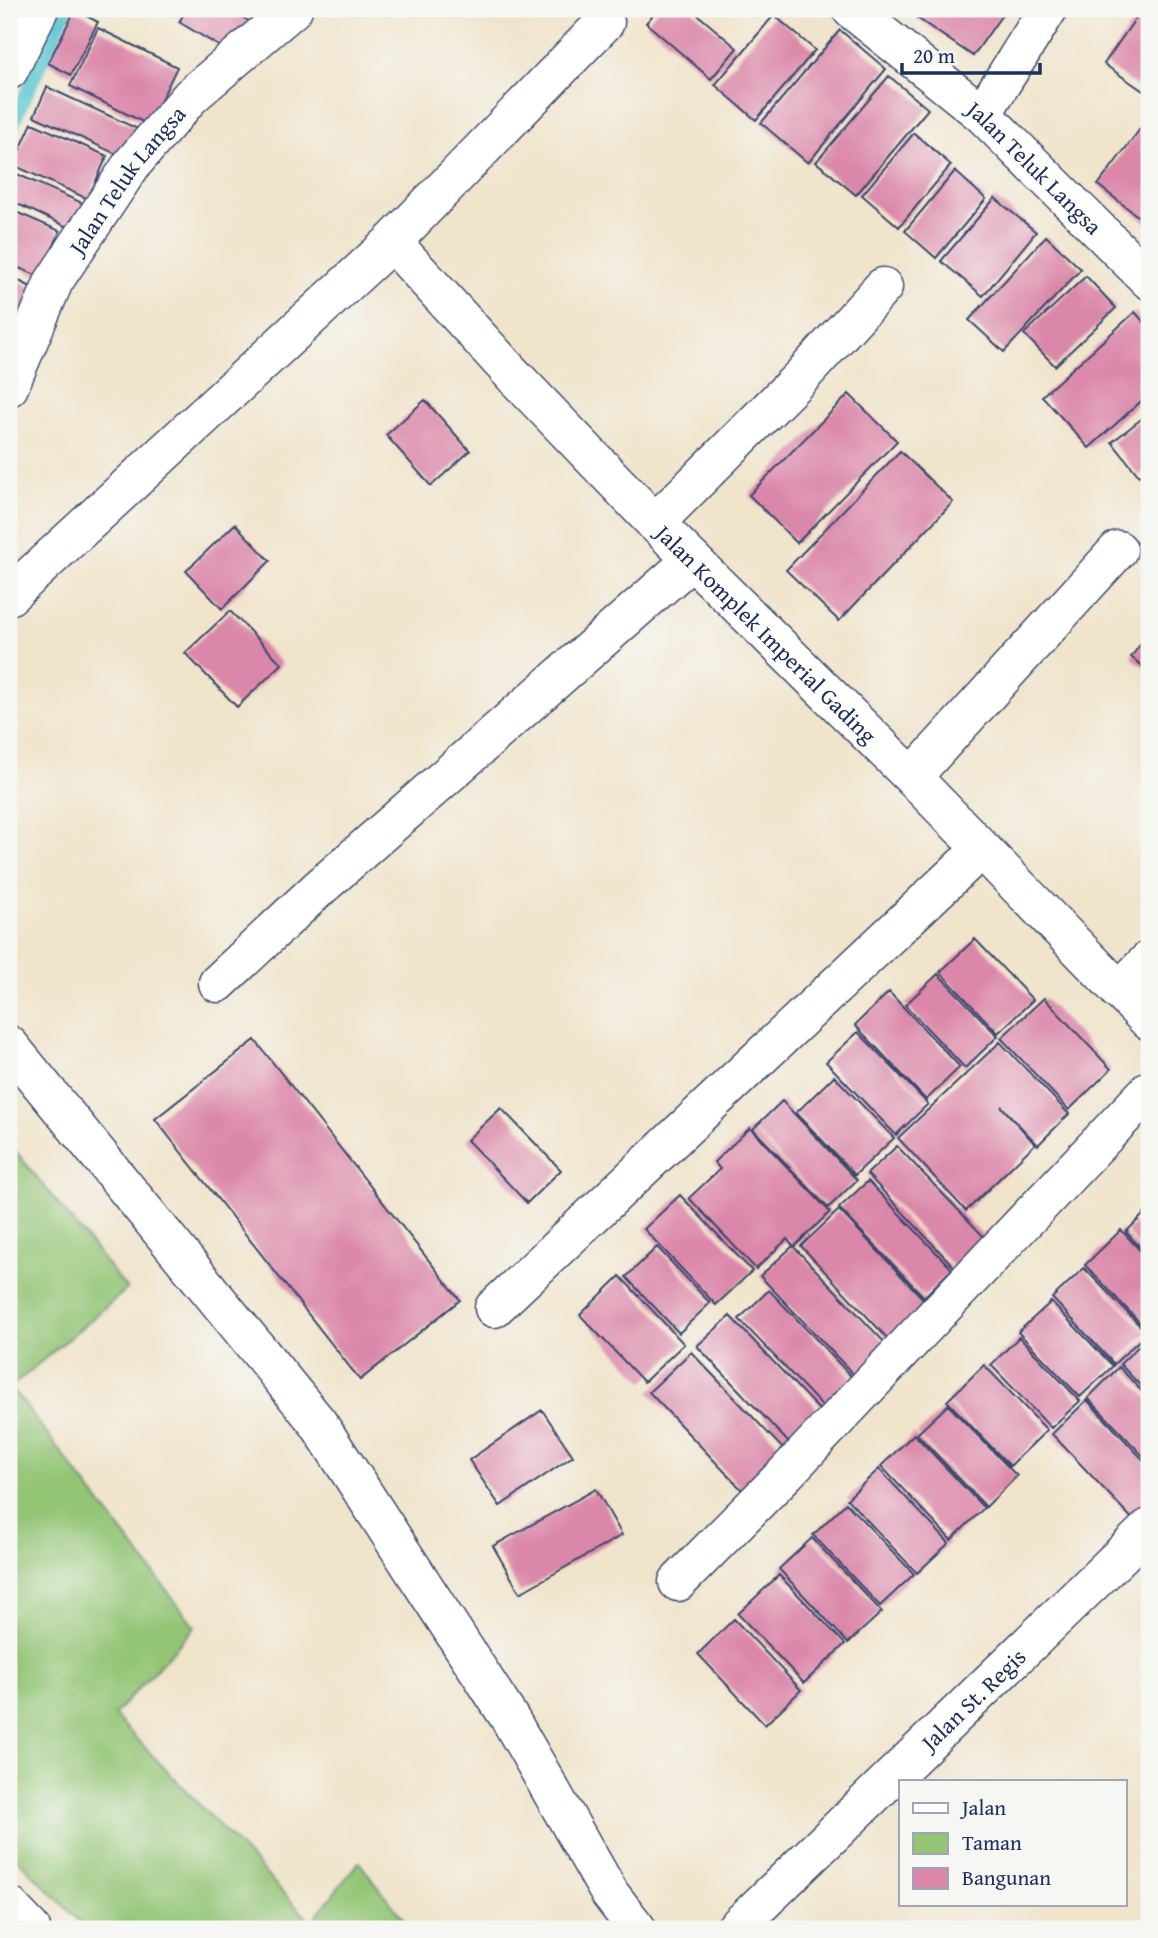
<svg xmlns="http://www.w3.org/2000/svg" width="1158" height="1938" viewBox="0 0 1158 1938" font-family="'Gentium Book Plus',serif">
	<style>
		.green { fill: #93c575; stroke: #577a6a; stroke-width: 2 }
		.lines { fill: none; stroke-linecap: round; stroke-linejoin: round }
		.stream { stroke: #5ac6d2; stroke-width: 14 }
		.building { fill: #db87a9 }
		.minor-casing { stroke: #3b4a6e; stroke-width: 41 }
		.minor { stroke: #fff; stroke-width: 38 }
		.labels { text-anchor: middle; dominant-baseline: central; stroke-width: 5; stroke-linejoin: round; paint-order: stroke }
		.street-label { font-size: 23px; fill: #1b2f5e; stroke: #f6f6f2 }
	</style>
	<rect width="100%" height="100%" fill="#f6f6f2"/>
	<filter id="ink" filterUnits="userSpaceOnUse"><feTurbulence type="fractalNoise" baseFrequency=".0143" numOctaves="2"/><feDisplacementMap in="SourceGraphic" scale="14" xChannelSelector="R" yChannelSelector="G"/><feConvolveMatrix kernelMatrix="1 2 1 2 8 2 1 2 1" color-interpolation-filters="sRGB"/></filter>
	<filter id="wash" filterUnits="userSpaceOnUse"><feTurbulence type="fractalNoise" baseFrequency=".00686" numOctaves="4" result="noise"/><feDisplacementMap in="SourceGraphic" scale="28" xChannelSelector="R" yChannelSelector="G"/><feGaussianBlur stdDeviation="1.57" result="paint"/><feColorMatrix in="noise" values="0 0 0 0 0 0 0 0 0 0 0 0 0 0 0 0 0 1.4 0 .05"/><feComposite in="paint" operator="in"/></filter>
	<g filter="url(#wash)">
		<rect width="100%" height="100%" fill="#f0e4ca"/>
		<path class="green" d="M 9,1143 L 127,1289 L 11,1387 L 195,1627 L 114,1715 L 311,1922 L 359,1862 L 411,1929 L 87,1929 L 9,1850 Z"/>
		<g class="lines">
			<path class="stream" d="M 9,131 L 66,9"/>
		</g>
		<g id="blocks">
			<path class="building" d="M 9,9 L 22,9 L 9,38 Z
				M 187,9 L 228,9 L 252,23 L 234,55 L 179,22 Z
				M 514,9 L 541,9 L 521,20 Z
				M 658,9 L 691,9 L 737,48 L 711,79 L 646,23 Z
				M 904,9 L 1006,9 L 973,56 Z
				M 75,10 L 98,22 L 71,75 L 48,63 Z
				M 1140,12 L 1149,19 L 1149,95 L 1104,64 Z
				M 774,15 L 815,50 L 756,120 L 715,85 Z
				M 98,28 L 177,67 L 149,125 L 70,86 Z
				M 840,30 L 886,69 L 808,163 L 761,123 Z
				M 889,76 L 928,109 L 856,195 L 816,162 Z
				M 47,87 L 140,130 L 127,159 L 34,116 Z
				M 1146,121 L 1149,124 L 1149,225 L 1098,185 Z
				M 32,123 L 107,156 L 88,199 L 13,165 Z
				M 914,133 L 951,165 L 899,227 L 862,195 Z
				M 10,171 L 89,206 L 78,232 L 9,200 Z
				M 955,171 L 986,199 L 936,258 L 905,231 Z
				M 995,198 L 1036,232 L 983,296 L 941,261 Z
				M 9,209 L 60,231 L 41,277 L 9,264 Z
				M 1046,236 L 1081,269 L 1004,352 L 969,320 Z
				M 9,276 L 43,293 L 19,343 L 9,338 Z
				M 1086,276 L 1116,308 L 1055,366 L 1024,334 Z
				M 1135,312 L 1149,328 L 1149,394 L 1089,448 L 1042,396 Z
				M 849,394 L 897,441 L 797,543 L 749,495 Z
				M 425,400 L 470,451 L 431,486 L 386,435 Z
				M 1149,413 L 1149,467 L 1139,476 L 1112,442 Z
				M 900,451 L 953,502 L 839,621 L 786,570 Z
				M 235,524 L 270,561 L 222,609 L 186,571 Z
				M 230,611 L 282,664 L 237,707 L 185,653 Z
				M 1149,633 L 1149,671 L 1131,657 Z
				M 975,939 L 1033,1000 L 998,1033 L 940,972 Z
				M 938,974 L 998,1036 L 965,1068 L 905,1005 Z
				M 889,992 L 960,1067 L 926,1100 L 855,1025 Z
				M 1044,998 L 1111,1069 L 1069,1110 L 1001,1038 Z
				M 858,1032 L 928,1104 L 896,1135 L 826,1062 Z
				M 255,1040 L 460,1300 L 360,1380 L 155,1119 Z
				M 1000,1042 L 1069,1114 L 1038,1145 L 1001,1106 L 1035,1144 L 966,1211 L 898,1138 Z
				M 834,1076 L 894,1138 L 855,1175 L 796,1113 Z
				M 782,1101 L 857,1180 L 828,1208 L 753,1129 Z
				M 501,1108 L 561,1170 L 527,1203 L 467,1140 Z
				M 750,1128 L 830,1212 L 794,1247 L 787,1239 L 756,1269 L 689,1198 L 720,1169 L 714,1162 Z
				M 897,1146 L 988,1241 L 957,1270 L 867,1174 Z
				M 868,1181 L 952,1269 L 924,1297 L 839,1208 Z
				M 680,1195 L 752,1271 L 716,1305 L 644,1229 Z
				M 1149,1209 L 1149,1257 L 1126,1232 Z
				M 839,1210 L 929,1305 L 890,1341 L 801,1246 Z
				M 1121,1230 L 1149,1260 L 1147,1330 L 1085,1265 Z
				M 793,1246 L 889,1347 L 857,1378 L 760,1276 Z
				M 657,1247 L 710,1303 L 679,1333 L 626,1277 Z
				M 1084,1268 L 1147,1333 L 1114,1364 L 1052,1298 Z
				M 620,1276 L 684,1344 L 644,1382 L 580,1315 Z
				M 769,1290 L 852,1377 L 822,1406 L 739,1319 Z
				M 1051,1302 L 1113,1366 L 1080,1397 L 1018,1332 Z
				M 730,1316 L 822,1413 L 790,1444 L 697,1346 Z
				M 1149,1336 L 1149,1395 L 1120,1364 Z
				M 1019,1337 L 1080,1401 L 1051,1428 L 991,1365 Z
				M 691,1352 L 785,1451 L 743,1491 L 649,1392 Z
				M 984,1365 L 1047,1430 L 1010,1466 L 947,1401 Z
				M 1119,1367 L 1149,1399 L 1149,1462 L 1088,1398 Z
				M 1087,1400 L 1149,1466 L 1149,1516 L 1139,1526 L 1052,1434 Z
				M 948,1405 L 1017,1476 L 986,1507 L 917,1434 Z
				M 542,1410 L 573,1456 L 500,1506 L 469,1460 Z
				M 914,1434 L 984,1508 L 951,1540 L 881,1466 Z
				M 879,1469 L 949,1543 L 917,1573 L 847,1499 Z
				M 596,1489 L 622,1535 L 520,1593 L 493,1546 Z
				M 846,1503 L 914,1574 L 880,1606 L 813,1535 Z
				M 812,1538 L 882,1612 L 848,1643 L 779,1569 Z
				M 779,1575 L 845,1644 L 804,1683 L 738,1614 Z
				M 734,1619 L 801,1690 L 765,1725 L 698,1654 Z"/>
		</g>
	</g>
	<g filter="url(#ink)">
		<use href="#blocks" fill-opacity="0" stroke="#3b4a6e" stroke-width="2"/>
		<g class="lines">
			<defs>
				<g id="minor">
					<path id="s1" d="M 851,9 L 982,114 L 1149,280"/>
					<path d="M 9,70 L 39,9"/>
					<path d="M 982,114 L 1048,9"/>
					<path id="s2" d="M 392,242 L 513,375 L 655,523 L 912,777 L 1149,1021"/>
					<path id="s3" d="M 9,387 L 54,281 L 132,164 L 191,96 L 293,9"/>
					<path d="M 655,523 L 802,376 L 883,287"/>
					<path d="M 9,596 L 392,242 L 605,22"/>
					<path d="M 912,777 L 1118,550"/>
					<path d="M 218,983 L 317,890 L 692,560"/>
					<path d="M 1119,991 L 1149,960"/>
					<path d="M 9,1045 L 318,1423 L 510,1719 L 610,1894 L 637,1929"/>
					<path d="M 494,1308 L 980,850"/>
					<path d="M 678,1582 L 787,1472 L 1149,1090"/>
					<path d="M 9,1906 L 31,1929"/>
					<path id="s4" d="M 735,1929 L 1149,1528"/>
				</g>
			</defs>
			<use href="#minor" class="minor-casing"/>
			<use href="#minor" class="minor"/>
		</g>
	</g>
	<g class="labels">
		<g class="street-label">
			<text stroke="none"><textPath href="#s1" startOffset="243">Jalan Teluk Langsa</textPath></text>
			<text stroke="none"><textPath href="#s3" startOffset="240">Jalan Teluk Langsa</textPath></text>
			<text stroke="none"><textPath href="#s2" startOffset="542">Jalan Komplek Imperial Gading</textPath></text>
			<text stroke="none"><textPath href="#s4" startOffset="331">Jalan St. Regis</textPath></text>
		</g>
	</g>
	<rect width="1158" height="1938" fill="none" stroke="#f6f6f2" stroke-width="35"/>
	<rect x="899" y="1780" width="228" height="126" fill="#f6f6f2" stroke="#9ea6b7" stroke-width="2"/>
	<rect x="913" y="1803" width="35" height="10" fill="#ffffff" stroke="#9ea6b7" stroke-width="2"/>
	<text x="962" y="1815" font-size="21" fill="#1b2f5e">Jalan</text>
	<rect x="913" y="1833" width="35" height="21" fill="#93c575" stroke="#9ea6b7" stroke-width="2"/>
	<text x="962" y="1850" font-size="21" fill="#1b2f5e">Taman</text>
	<rect x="913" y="1868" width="35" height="21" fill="#db87a9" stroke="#9ea6b7" stroke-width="2"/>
	<text x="962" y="1885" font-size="21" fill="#1b2f5e">Bangunan</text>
	<path d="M902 63v10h138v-10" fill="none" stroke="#1b2f5e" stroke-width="3.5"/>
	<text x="913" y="63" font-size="21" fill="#1b2f5e" stroke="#f6f6f2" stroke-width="5" paint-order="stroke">20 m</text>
</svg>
